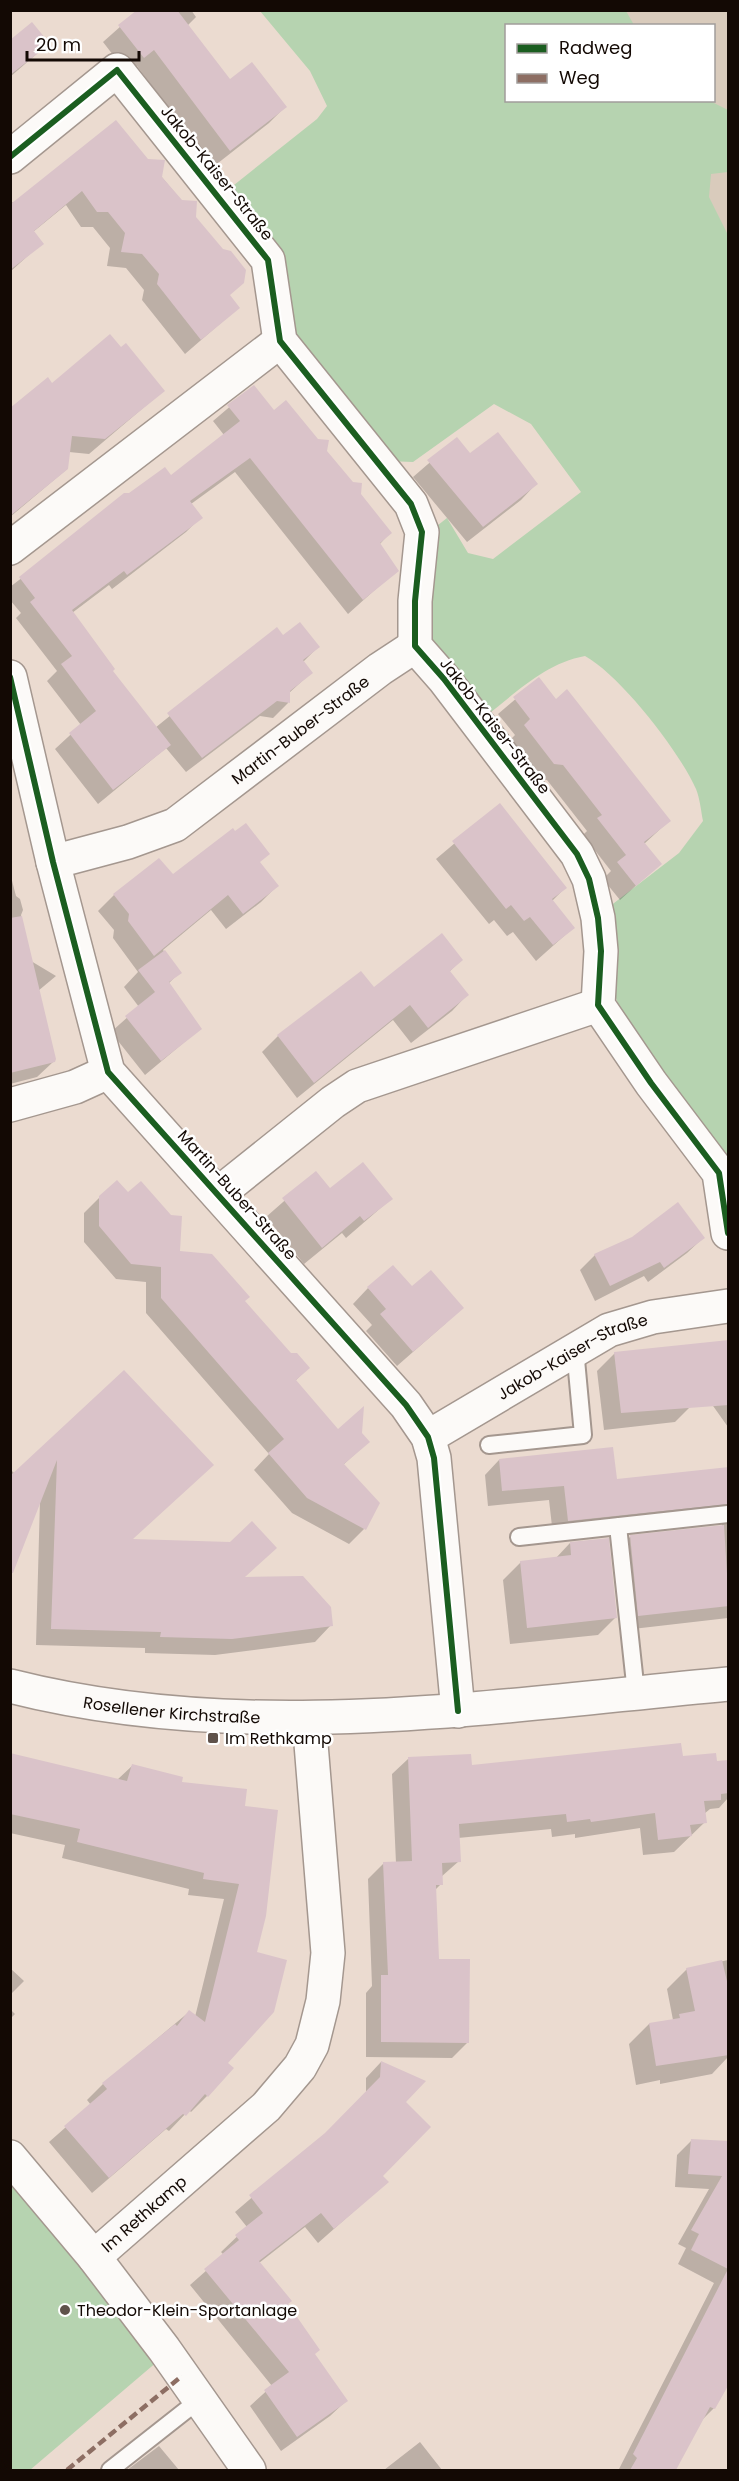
<svg xmlns="http://www.w3.org/2000/svg" width="739" height="2481" viewBox="0 0 739 2481" font-family="Poppins,sans-serif">
	<style>
		.commercial { fill: #d9cbbc }
		.green { fill: #b6d3b0 }
		.shadow { fill: #0003 }
		.building { fill: #dac3c9 }
		.lines { fill: none; stroke-linecap: round; stroke-linejoin: round }
		.service-casing { stroke: #a4978f; stroke-width: 20 }
		.minor-casing { stroke: #a4978f; stroke-width: 36 }
		.tertiary-casing { stroke: #a4978f; stroke-width: 36 }
		.service { stroke: #fcfaf8; stroke-width: 16 }
		.minor { stroke: #fcfaf8; stroke-width: 33 }
		.tertiary { stroke: #fcfaf8; stroke-width: 33 }
		.quiet { stroke: #8d6e63; stroke-width: 4.5; stroke-dasharray: 9 4.5; stroke-linecap: butt }
		.cycleway-casing { stroke: #fff; stroke-width: 10 }
		.cycleway { stroke: #1b5e20; stroke-width: 6 }
		.poi-dot { fill: #5f524b; stroke: #fff; stroke-width: 2 }
		.labels { text-anchor: middle; dominant-baseline: central; stroke-width: 5; stroke-linejoin: round; paint-order: stroke }
		.street-label { font-size: 16px; fill: #130904; stroke: #fff }
		.poi-label { font-size: 16px; fill: #130904; stroke: #fff; text-anchor: start }
	</style>
	<rect width="100%" height="100%" fill="#ebdbd0"/>
	<path class="commercial" d="M 555,11 L 728,11 L 728,333 L 609,101 L 714,100 L 714,26 L 564,25 Z"/>
	<path class="green" d="M 260,11 L 626,11 L 634,25 L 506,26 L 506,100 L 708,100 L 728,110 L 728,172 L 711,174 L 709,197 L 728,235 L 728,1172 L 623,1019 L 615,995 L 605,910 L 679,853 L 703,821 C 701,811 700,799 696,789 C 679,751 621,676 585,656 C 546,663 517,692 486,716 L 435,651 L 425,620 L 433,529 L 447,518 L 468,553 L 493,559 L 581,492 L 531,424 L 494,404 L 413,462 L 387,461 L 303,351 L 229,189 L 317,119 L 327,106 L 310,71 Z
		M 10,2182 L 80,2259 L 158,2361 L 30,2470 L 11,2470 Z"/>
	<path class="shadow" d="M 139,10 L 191,10 L 196,17 L 187,26 L 230,81 L 285,107 L 269,123 L 213,167 L 137,66 L 127,73 L 103,42 Z
		M 10,41 L 48,44 L 10,77 Z
		M 116,122 L 195,217 L 229,296 L 238,308 L 185,354 L 142,300 L 144,290 L 126,268 L 107,266 L 110,248 L 93,227 L 81,227 L 66,205 L 33,232 L 42,243 L 10,272 L 10,202 L 16,203 Z
		M 52,385 L 163,391 L 89,454 L 69,452 L 67,469 L 10,517 L 10,410 Z
		M 253,387 L 274,412 L 326,452 L 360,494 L 390,533 L 379,545 L 397,570 L 348,614 L 235,472 L 191,504 L 201,517 L 186,532 L 112,589 L 109,585 L 72,613 L 111,671 L 155,728 L 277,629 L 283,637 L 318,647 L 303,662 L 311,673 L 289,693 L 288,703 L 273,718 L 260,716 L 186,772 L 166,748 L 98,804 L 55,749 L 81,725 L 47,681 L 57,671 L 16,618 L 21,613 L 10,600 L 10,587 L 129,495 L 170,477 L 224,435 L 213,421 Z
		M 457,439 L 470,455 L 536,484 L 521,500 L 467,542 L 413,477 Z
		M 539,679 L 556,701 L 669,821 L 644,844 L 660,864 L 620,900 L 603,879 L 611,871 L 583,835 L 587,831 L 547,780 L 539,779 L 509,741 L 515,735 L 498,714 Z
		M 500,805 L 565,888 L 552,901 L 573,928 L 536,961 L 513,932 L 507,936 L 494,920 L 489,924 L 436,859 Z
		M 258,863 L 277,886 L 261,902 L 226,929 L 211,910 L 163,950 L 180,972 L 168,984 L 200,1029 L 145,1075 L 111,1032 L 139,1007 L 124,987 L 138,972 L 113,938 L 114,930 L 98,911 L 114,895 L 172,876 Z
		M 10,873 L 16,896 L 20,899 L 23,910 L 21,915 L 31,961 L 56,976 L 38,991 L 53,1062 L 37,1077 L 10,1084 Z
		M 461,960 L 449,972 L 467,995 L 452,1011 L 411,1043 L 393,1020 L 297,1098 L 262,1052 L 278,1036 L 374,989 Z
		M 316,1173 L 329,1190 L 391,1199 L 346,1238 L 342,1233 L 304,1264 L 266,1217 Z
		M 100,1197 L 244,1301 L 290,1354 L 308,1368 L 295,1381 L 338,1431 L 361,1434 L 368,1442 L 343,1465 L 364,1529 L 349,1544 L 292,1513 L 254,1470 L 269,1454 L 146,1313 L 146,1282 L 116,1279 L 84,1242 L 84,1213 Z
		M 703,1238 L 687,1253 L 648,1282 L 644,1276 L 595,1301 L 580,1270 L 595,1255 Z
		M 368,1288 L 446,1323 L 397,1366 L 366,1331 L 372,1325 L 353,1304 Z
		M 728,1341 L 728,1427 L 689,1372 L 692,1405 L 675,1422 L 604,1430 L 597,1371 L 615,1353 Z
		M 124,1372 L 131,1540 L 331,1625 L 315,1642 L 215,1655 L 145,1653 L 145,1648 L 36,1645 L 40,1500 L 10,1575 L 10,1469 L 15,1474 Z
		M 499,1460 L 616,1481 L 728,1469 L 728,1618 L 624,1630 L 615,1552 L 630,1537 L 722,1527 L 722,1522 L 553,1535 L 549,1500 L 488,1506 L 485,1475 Z
		M 570,1543 L 616,1617 L 598,1635 L 510,1644 L 503,1580 L 521,1562 L 555,1559 Z
		M 10,1755 L 117,1780 L 132,1766 L 244,1807 L 277,1811 L 226,2064 L 207,2096 L 191,2112 L 189,2110 L 169,2131 L 166,2129 L 92,2193 L 49,2142 L 91,2105 L 87,2100 L 103,2084 L 189,2012 L 195,2017 L 224,1899 L 188,1895 L 189,1889 L 62,1858 L 65,1845 L 10,1833 Z
		M 681,1758 L 716,1763 L 728,1762 L 728,1798 L 719,1808 L 710,1809 L 704,1814 L 705,1822 L 674,1852 L 643,1855 L 640,1828 L 575,1838 L 575,1834 L 552,1837 L 551,1829 L 458,1838 L 459,1861 L 441,1877 L 441,1884 L 434,1891 L 437,1961 L 468,2042 L 452,2058 L 366,2057 L 366,1993 L 372,1986 L 368,1879 L 384,1863 L 396,1863 L 392,1774 L 408,1759 L 470,1767 Z
		M 728,1960 L 728,2057 L 712,2074 L 660,2084 L 660,2080 L 636,2085 L 629,2044 L 649,2024 L 673,2020 L 667,1989 L 687,1969 Z
		M 10,1968 L 24,1981 L 10,1995 Z
		M 10,2009 L 15,2014 L 10,2019 Z
		M 381,2062 L 423,2081 L 404,2102 L 381,2176 L 387,2182 L 318,2243 L 305,2227 L 259,2263 L 286,2304 L 314,2355 L 346,2401 L 330,2416 L 281,2451 L 250,2406 L 272,2386 L 190,2285 L 224,2255 L 221,2252 L 247,2227 L 235,2212 L 325,2135 L 366,2094 L 366,2078 Z
		M 691,2141 L 728,2144 L 728,2381 L 714,2408 L 700,2422 L 674,2470 L 621,2470 L 619,2469 L 714,2283 L 678,2264 L 686,2248 L 678,2244 L 709,2189 L 675,2187 L 677,2155 Z
		M 420,2442 L 442,2470 L 384,2470 Z
		M 159,2446 L 179,2470 L 127,2470 Z"/>
	<path class="building" d="M 137,10 L 177,10 L 230,79 L 252,62 L 287,107 L 230,151 L 154,50 L 144,58 L 118,25 Z
		M 32,22 L 50,44 L 10,75 L 10,40 Z
		M 116,120 L 148,159 L 165,160 L 162,177 L 182,200 L 197,201 L 196,217 L 223,249 L 231,251 L 246,270 L 244,283 L 230,295 L 240,308 L 201,340 L 157,284 L 159,274 L 142,254 L 121,252 L 125,233 L 108,212 L 97,212 L 82,191 L 34,231 L 44,244 L 10,270 L 10,201 L 12,203 Z
		M 110,334 L 121,347 L 126,343 L 165,391 L 105,439 L 72,436 L 68,469 L 10,516 L 10,408 L 48,377 L 52,383 Z
		M 254,385 L 274,410 L 286,400 L 318,439 L 329,440 L 327,451 L 353,482 L 362,483 L 361,494 L 392,533 L 380,543 L 399,571 L 363,600 L 250,458 L 190,501 L 203,518 L 127,575 L 124,571 L 72,610 L 115,669 L 113,671 L 171,745 L 113,790 L 69,733 L 96,711 L 61,664 L 72,656 L 30,602 L 35,598 L 19,577 L 124,493 L 129,493 L 165,467 L 171,475 L 240,421 L 227,405 Z
		M 498,432 L 538,484 L 483,527 L 427,460 L 457,437 L 470,453 Z
		M 300,622 L 320,647 L 303,660 L 313,673 L 290,691 L 290,703 L 277,701 L 202,758 L 167,713 L 277,627 L 283,635 Z
		M 539,677 L 556,699 L 567,689 L 671,821 L 644,842 L 662,864 L 636,886 L 617,862 L 626,855 L 597,818 L 602,815 L 563,765 L 554,764 L 524,725 L 530,719 L 513,697 Z
		M 500,803 L 567,888 L 552,899 L 575,928 L 553,945 L 530,917 L 524,921 L 511,905 L 506,909 L 452,841 Z
		M 246,823 L 270,854 L 260,862 L 279,886 L 243,914 L 228,895 L 154,956 L 128,921 L 129,914 L 113,894 L 159,858 L 173,874 L 233,828 L 235,831 Z
		M 22,916 L 56,1059 L 55,1062 L 10,1073 L 10,918 Z
		M 442,933 L 463,960 L 450,971 L 469,995 L 428,1028 L 410,1005 L 314,1083 L 277,1035 L 361,971 L 374,987 Z
		M 165,950 L 182,973 L 169,982 L 202,1029 L 161,1061 L 125,1016 L 155,992 L 138,970 Z
		M 363,1162 L 393,1199 L 364,1221 L 360,1216 L 322,1248 L 282,1198 L 316,1171 L 330,1188 Z
		M 117,1180 L 128,1192 L 141,1181 L 171,1215 L 182,1216 L 180,1251 L 212,1254 L 228,1272 L 250,1297 L 245,1301 L 291,1353 L 297,1353 L 310,1368 L 296,1380 L 338,1429 L 364,1406 L 362,1433 L 370,1442 L 344,1464 L 380,1503 L 366,1530 L 307,1498 L 268,1453 L 284,1439 L 161,1298 L 161,1267 L 131,1264 L 99,1226 L 99,1196 Z
		M 678,1202 L 705,1238 L 664,1268 L 660,1262 L 610,1286 L 594,1254 L 632,1237 Z
		M 393,1265 L 412,1286 L 431,1270 L 464,1308 L 413,1352 L 380,1314 L 386,1309 L 367,1287 Z
		M 729,1340 L 729,1405 L 621,1413 L 614,1352 Z
		M 124,1370 L 214,1465 L 133,1539 L 230,1542 L 252,1521 L 277,1548 L 245,1577 L 303,1576 L 331,1607 L 333,1626 L 232,1639 L 160,1637 L 161,1632 L 51,1629 L 57,1460 L 13,1573 L 10,1573 L 10,1476 Z
		M 613,1447 L 617,1479 L 729,1467 L 729,1504 L 568,1521 L 564,1486 L 502,1491 L 499,1459 Z
		M 724,1525 L 729,1606 L 638,1616 L 630,1535 Z
		M 609,1538 L 617,1618 L 527,1628 L 520,1561 L 571,1555 L 570,1542 Z
		M 681,1743 L 683,1756 L 716,1753 L 717,1761 L 729,1760 L 729,1793 L 721,1794 L 721,1800 L 704,1801 L 707,1823 L 690,1825 L 692,1836 L 658,1840 L 655,1813 L 591,1822 L 590,1819 L 567,1822 L 566,1814 L 459,1824 L 461,1862 L 442,1863 L 443,1885 L 436,1885 L 439,1959 L 470,1959 L 469,2043 L 381,2042 L 381,1975 L 388,1975 L 383,1862 L 412,1861 L 408,1757 L 471,1754 L 472,1765 Z
		M 10,1753 L 127,1781 L 132,1764 L 183,1777 L 182,1782 L 247,1789 L 245,1806 L 278,1810 L 266,1916 L 257,1952 L 287,1960 L 274,2012 L 228,2063 L 234,2068 L 208,2097 L 205,2094 L 186,2116 L 183,2114 L 109,2178 L 64,2126 L 107,2089 L 102,2083 L 175,2024 L 177,2026 L 189,2010 L 205,2022 L 239,1884 L 203,1879 L 204,1873 L 77,1842 L 80,1829 L 10,1814 Z
		M 722,1960 L 729,1990 L 729,2055 L 656,2066 L 649,2023 L 680,2018 L 679,2014 L 695,2011 L 686,1968 Z
		M 381,2061 L 426,2081 L 406,2102 L 431,2127 L 383,2176 L 389,2182 L 334,2229 L 321,2213 L 259,2261 L 292,2301 L 288,2304 L 320,2350 L 315,2354 L 348,2401 L 297,2437 L 264,2390 L 289,2372 L 204,2269 L 239,2240 L 235,2235 L 263,2213 L 249,2195 L 325,2133 L 380,2077 Z
		M 691,2139 L 729,2141 L 729,2384 L 715,2409 L 710,2407 L 676,2470 L 630,2470 L 637,2458 L 633,2454 L 728,2269 L 691,2250 L 699,2234 L 691,2230 L 722,2176 L 688,2174 Z"/>
	<g class="lines">
		<defs>
			<path id="service" d="M 489,1445 L 583,1435 L 575,1349
				M 618,1526 L 636,1693
				M 519,1537 L 728,1514
				M 110,2470 L 199,2400"/>
			<g id="minor">
				<path d="M 10,157 L 117,70 L 268,260 L 280,341 L 411,504 L 422,532 L 415,601 L 415,646 L 444,679 L 577,854 L 589,879 L 598,918 L 601,951 L 598,1005 L 651,1083 L 719,1173 L 728,1233"/>
				<path d="M 10,548 L 280,341"/>
				<path d="M 10,677 L 53,862 L 108,1072 L 406,1405 L 428,1437 L 434,1458 L 458,1711"/>
				<path id="s1" d="M 53,862 L 128,842 L 175,825 L 380,669 L 415,646"/>
				<path d="M 10,1105 L 75,1087 L 108,1072"/>
				<path d="M 218,1194 L 333,1102 L 357,1086 L 598,1005"/>
				<path id="s2" d="M 428,1437 L 609,1330 L 653,1317 L 728,1306"/>
				<path d="M 10,2157 L 94,2257 L 164,2349 L 249,2470"/>
				<path id="s3" d="M 94,2257 L 266,2107 L 300,2067 L 312,2045 L 323,2001 L 328,1953 L 309,1719"/>
			</g>
			<g id="tertiary">
				<path id="s4" d="M 10,1686 C 247,1746 490,1706 728,1684"/>
			</g>
		</defs>
		<use href="#service" class="service-casing"/>
		<use href="#minor" class="minor-casing"/>
		<use href="#tertiary" class="tertiary-casing"/>
		<use href="#service" class="service"/>
		<use href="#minor" class="minor"/>
		<use href="#tertiary" class="tertiary"/>
		<path class="quiet" d="M 67,2470 L 182,2376"/>
		<defs>
			<path id="cycleway" d="M 10,157 L 117,70 L 268,260 L 280,341 L 411,504 L 422,532 L 415,601 L 415,646 L 444,679 L 577,854 L 589,879 L 598,918 L 601,951 L 598,1005 L 651,1083 L 719,1173 L 728,1233
				M 10,677 L 53,862 L 108,1072 L 406,1405 L 428,1437 L 434,1458 L 458,1711"/>
		</defs>
		<use href="#cycleway" class="cycleway-casing"/>
		<use href="#cycleway" class="cycleway"/>
	</g>
	<g class="poi-dot">
		<rect x="207" y="1732" width="12" height="12" rx="3"/>
		<circle cx="65" cy="2310" r="6"/>
	</g>
	<g class="labels">
		<g class="street-label">
			<text transform="translate(217 173) rotate(51)">Jakob-Kaiser-Straße</text>
			<text transform="translate(495 726) rotate(52)">Jakob-Kaiser-Straße</text>
			<text stroke="none"><textPath href="#s1" startOffset="285">Martin-Buber-Straße</textPath></text>
			<text transform="translate(237 1195) rotate(48)">Martin-Buber-Straße</text>
			<text stroke="none"><textPath href="#s2" startOffset="166">Jakob-Kaiser-Straße</textPath></text>
			<text stroke="none"><textPath href="#s4" startOffset="164">Rosellener Kirchstraße</textPath></text>
			<text stroke="none"><textPath href="#s3" startOffset="66">Im Rethkamp</textPath></text>
		</g>
		<g class="poi-label">
			<text x="225" y="1738">Im Rethkamp</text>
			<text x="77" y="2310">Theodor-Klein-Sportanlage</text>
		</g>
	</g>
	<rect width="739" height="2481" fill="none" stroke="#130904" stroke-width="24"/>
	<rect x="505" y="24" width="210" height="78" fill="#ffffff" stroke="#a19d9b" stroke-width="1.5"/>
	<rect x="517" y="44" width="30" height="9" fill="#1b5e20" stroke="#a19d9b" stroke-width="1.5"/>
	<text x="559" y="54" font-size="18" fill="#130904">Radweg</text>
	<rect x="517" y="74" width="30" height="9" fill="#8d6e63" stroke="#a19d9b" stroke-width="1.5"/>
	<text x="559" y="84" font-size="18" fill="#130904">Weg</text>
	<path d="M27 51v9h112v-9" fill="none" stroke="#130904" stroke-width="3"/>
	<text x="36" y="51" font-size="18" fill="#130904" stroke="#ffffff" stroke-width="4.5" paint-order="stroke">20 m</text>
</svg>
